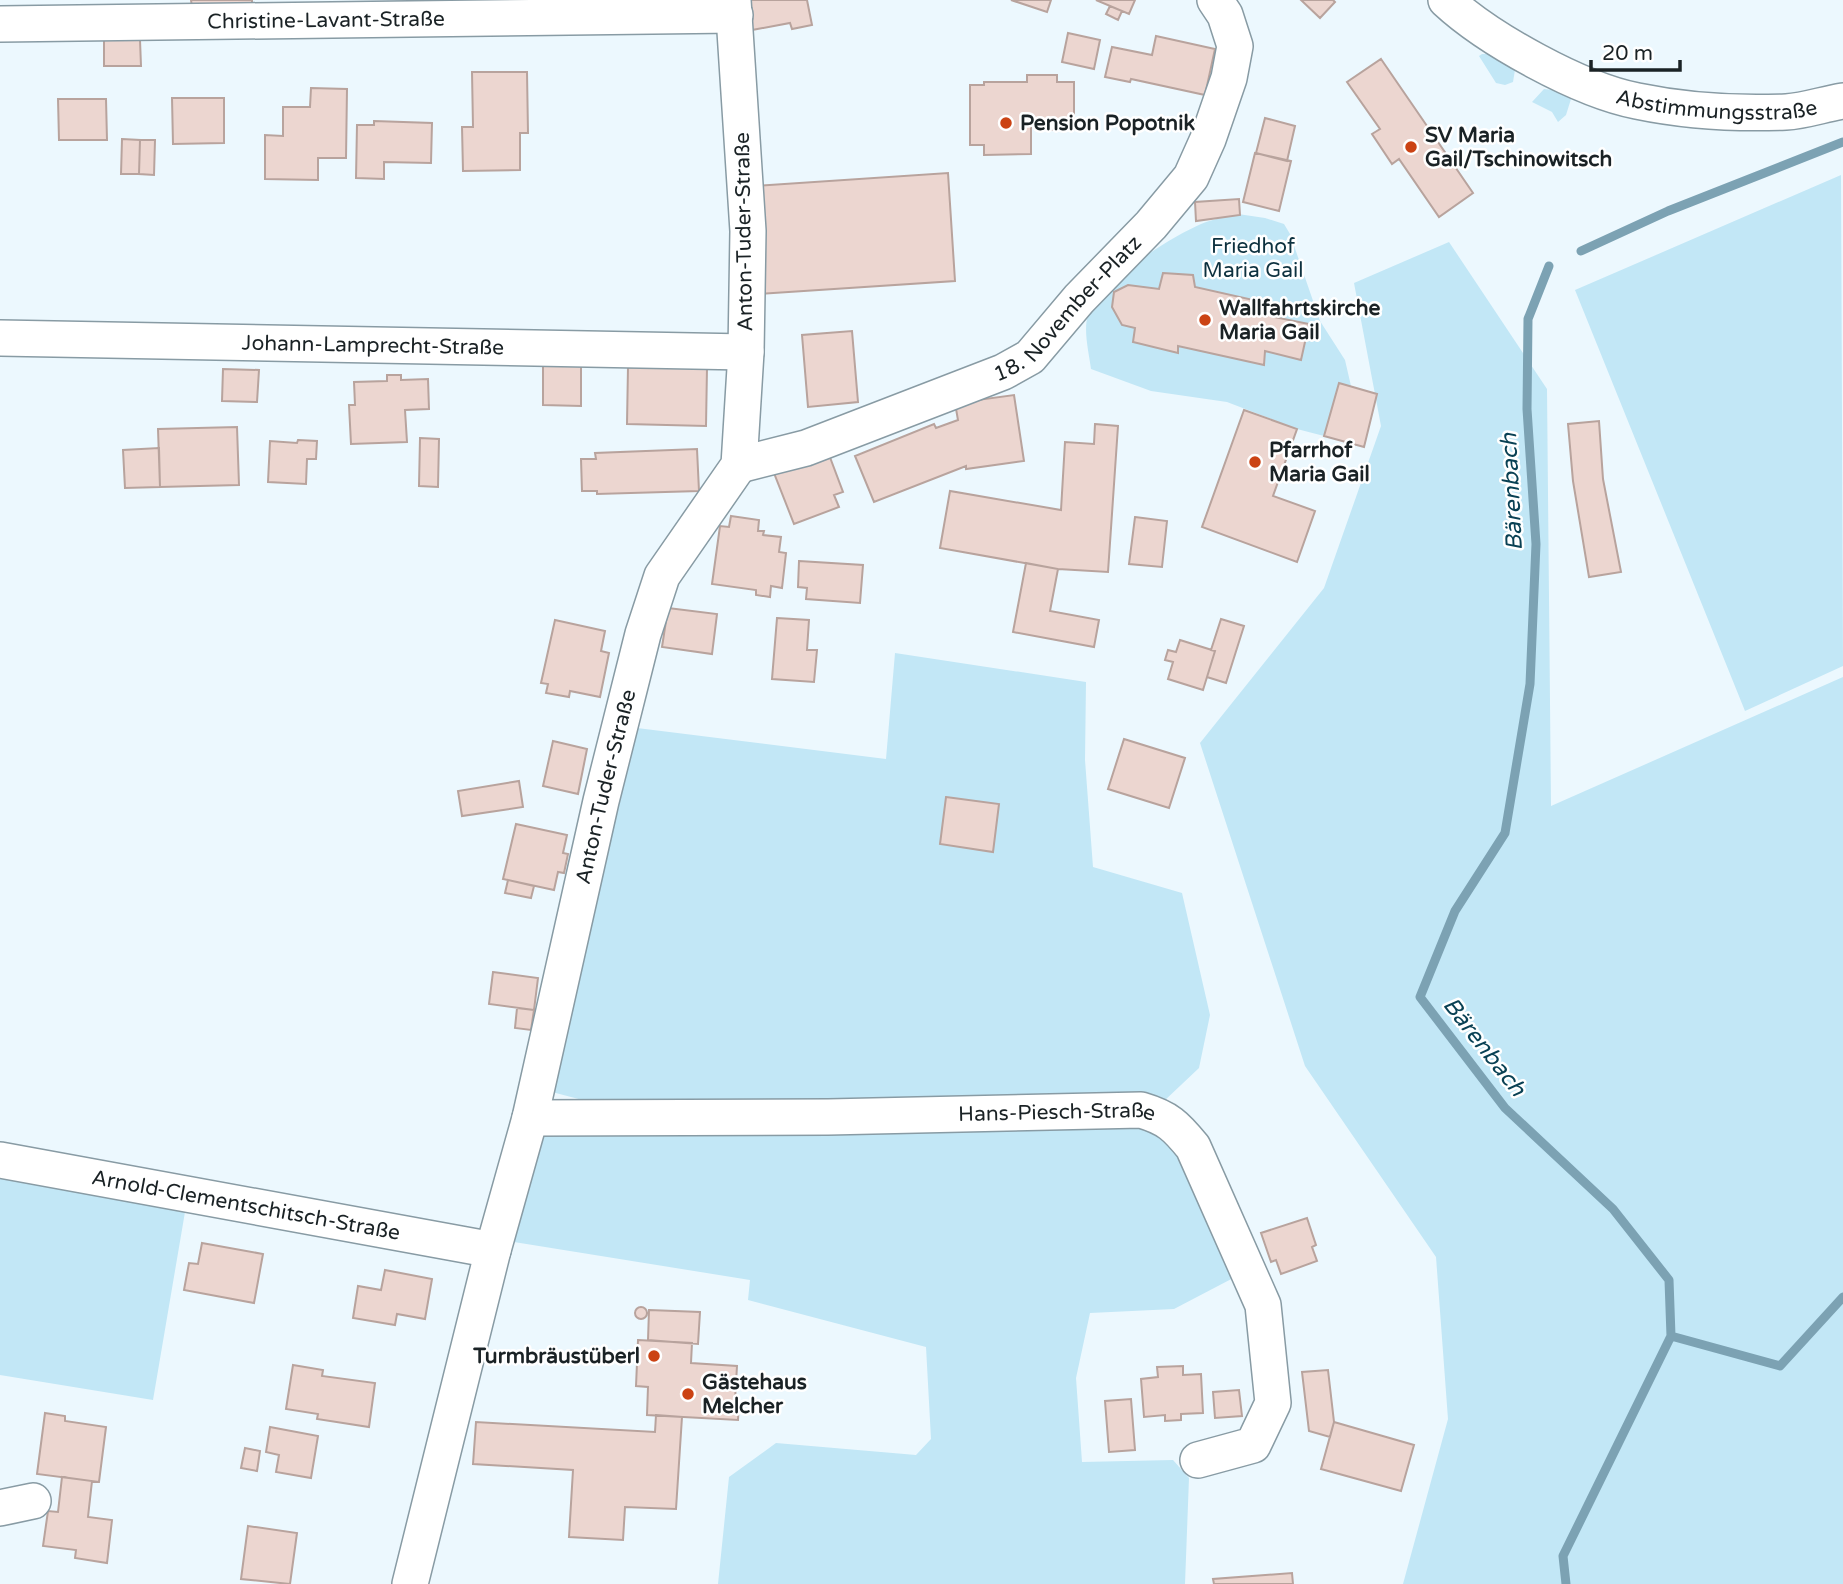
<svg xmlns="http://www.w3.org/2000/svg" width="1843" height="1584" viewBox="0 0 1843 1584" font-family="'Varela Round',sans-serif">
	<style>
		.green { fill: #c2e7f6; fill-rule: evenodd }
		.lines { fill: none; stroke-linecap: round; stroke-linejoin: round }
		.stream { stroke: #7ca2b3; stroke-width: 9 }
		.building { fill: #ecd6d0; stroke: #b8a39d; stroke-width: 2 }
		.street-casing { stroke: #889ba4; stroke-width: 38 }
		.street { stroke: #fff; stroke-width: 35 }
		.poi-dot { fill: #cb4314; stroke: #fff; stroke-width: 2.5 }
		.labels { text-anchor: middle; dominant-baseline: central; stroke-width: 5; stroke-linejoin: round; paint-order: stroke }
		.street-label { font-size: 21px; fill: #1a2225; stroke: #fff }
		.poi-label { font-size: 21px; font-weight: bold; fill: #1a2225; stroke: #fff; text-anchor: start }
		.park-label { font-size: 21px; fill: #0d313f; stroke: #fff }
		.water-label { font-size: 23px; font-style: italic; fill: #094154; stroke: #fff }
	</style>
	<rect width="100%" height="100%" fill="#ecf8fe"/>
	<path class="green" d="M 1482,54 L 1489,54 L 1515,70 L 1513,82 L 1505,85 L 1496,83 L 1479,56 Z
		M 1544,89 L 1554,90 L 1571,99 L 1566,115 L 1558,122 L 1552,112 L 1532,102 Z
		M 1841,175 L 1843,666 L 1745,711 L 1575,290 Z
		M 1238,214 L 1265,218 L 1284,224 L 1290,234 L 1320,321 L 1345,360 L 1351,386 L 1339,383 L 1324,436 L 1297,429 L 1227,402 L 1151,391 L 1091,369 C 1089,353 1083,330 1088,315 C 1098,282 1171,237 1201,224 C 1213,219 1226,217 1238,214 ZM 1163,273 L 1193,275 L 1195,287 L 1275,305 L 1274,317 L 1308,324 L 1301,360 L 1265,351 L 1264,365 L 1178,346 L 1177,353 L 1134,342 L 1135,328 L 1122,325 L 1112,307 L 1114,292 L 1128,285 L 1159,289 Z
		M 1449,242 L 1547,389 L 1551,806 L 1843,677 L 1843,1584 L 1403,1584 L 1448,1419 L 1436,1257 L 1305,1066 L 1200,743 L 1324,588 L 1381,426 L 1354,283 Z
		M 895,653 L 1086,682 L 1085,760 L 1093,867 L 1182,893 L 1210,1015 L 1199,1068 L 1163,1102 L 590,1102 L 552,1092 L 637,728 L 886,759 Z
		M 1132,1122 L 1162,1133 L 1185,1155 L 1239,1275 L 1174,1309 L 1090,1313 L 1076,1378 L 1082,1462 L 1173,1460 L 1189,1478 L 1185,1584 L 718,1584 L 729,1477 L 776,1443 L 916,1455 L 931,1439 L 926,1347 L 748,1300 L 750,1280 L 514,1242 L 540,1127 Z
		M 0,1177 L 185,1212 L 153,1400 L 0,1375 Z"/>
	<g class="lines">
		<path class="stream" d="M 1581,251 L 1668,211 L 1843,142
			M 1549,266 L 1528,319 L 1527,409 L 1536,544 L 1530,684 L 1505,833 L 1455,911 L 1420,997 L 1505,1108 L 1613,1209 L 1669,1280 L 1671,1336 L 1563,1556 L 1566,1584
			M 1671,1336 L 1780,1366 L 1843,1297"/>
	</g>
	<path class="building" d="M 191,0 L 252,0 L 252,6 L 192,7 Z
		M 746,0 L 807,0 L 812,25 L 792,29 L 790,23 L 752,30 Z
		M 1011,0 L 1051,0 L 1047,12 Z
		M 1096,0 L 1135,0 L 1129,14 Z
		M 1301,0 L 1333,0 L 1335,2 L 1320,18 Z
		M 1110,6 L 1122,11 L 1118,20 L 1106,14 Z
		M 1068,33 L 1100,40 L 1094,69 L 1062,62 Z
		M 1156,36 L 1215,49 L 1205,95 L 1131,79 L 1130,82 L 1105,77 L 1112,47 L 1152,55 Z
		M 104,40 L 140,40 L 141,66 L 104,66 Z
		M 1381,59 L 1473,193 L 1439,217 L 1399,159 L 1392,164 L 1372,134 L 1380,129 L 1347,82 Z
		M 472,72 L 527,72 L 528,133 L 520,133 L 520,170 L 463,171 L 462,127 L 473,127 Z
		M 1027,75 L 1057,75 L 1057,82 L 1074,82 L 1074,130 L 1045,130 L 1045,124 L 1031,124 L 1031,154 L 984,155 L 984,145 L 970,145 L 970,85 L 984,85 L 984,82 L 1027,82 Z
		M 311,88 L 347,89 L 346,158 L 318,158 L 318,180 L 265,179 L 265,135 L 283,136 L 283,107 L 310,107 Z
		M 172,98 L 224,98 L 224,143 L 173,144 Z
		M 58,99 L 106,99 L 107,140 L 59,140 Z
		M 1265,118 L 1295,126 L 1287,161 L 1256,153 Z
		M 374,121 L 432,123 L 431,163 L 384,162 L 384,179 L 356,178 L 357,125 L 374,125 Z
		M 122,139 L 140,140 L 139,174 L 121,174 Z
		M 140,140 L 155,140 L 154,175 L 139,174 Z
		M 1255,153 L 1291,161 L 1279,211 L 1243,202 Z
		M 948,173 L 955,281 L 760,294 L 753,186 Z
		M 1239,199 L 1240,215 L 1196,221 L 1195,202 Z
		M 1163,273 L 1193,275 L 1195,287 L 1275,305 L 1274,317 L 1309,324 L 1301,360 L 1265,351 L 1264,365 L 1178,346 L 1178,353 L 1133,342 L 1135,328 L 1122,325 L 1112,307 L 1114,292 L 1128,285 L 1159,289 Z
		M 852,331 L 858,402 L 808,407 L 802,335 Z
		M 543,359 L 581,359 L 581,406 L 543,405 Z
		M 628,367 L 707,368 L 706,426 L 627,424 Z
		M 223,369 L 259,370 L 257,402 L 222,401 Z
		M 387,375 L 401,375 L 401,380 L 428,379 L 429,409 L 405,410 L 407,442 L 351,444 L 349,405 L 355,405 L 354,382 L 387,381 Z
		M 1339,383 L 1377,394 L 1364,447 L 1324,436 Z
		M 1014,395 L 1024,461 L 966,469 L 966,466 L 874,502 L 855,456 L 934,424 L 936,428 L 958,420 L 955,403 Z
		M 1244,410 L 1297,429 L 1273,496 L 1315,511 L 1297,562 L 1202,527 Z
		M 1599,421 L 1603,479 L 1621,572 L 1589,577 L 1573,481 L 1568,424 Z
		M 1095,424 L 1118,426 L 1108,572 L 1058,569 L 940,548 L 950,491 L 1061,510 L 1065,442 L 1094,444 Z
		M 237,427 L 239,485 L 160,487 L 158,429 Z
		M 420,438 L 439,439 L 438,487 L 419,486 Z
		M 298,440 L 317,441 L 316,459 L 307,459 L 306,484 L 268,482 L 270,441 L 297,443 Z
		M 159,448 L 160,487 L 125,488 L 123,450 Z
		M 697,449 L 699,491 L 597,494 L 597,491 L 582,491 L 581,459 L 596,459 L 595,453 Z
		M 828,452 L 843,492 L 834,495 L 839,507 L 794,524 L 774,473 Z
		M 731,516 L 759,520 L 758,531 L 764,531 L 763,535 L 781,537 L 779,552 L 786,553 L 782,588 L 771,586 L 770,597 L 756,595 L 756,590 L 712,584 L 720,526 L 729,527 Z
		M 1135,517 L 1167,521 L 1162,567 L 1129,564 Z
		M 799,561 L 863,565 L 860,603 L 806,599 L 807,588 L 798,587 Z
		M 1026,563 L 1058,569 L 1050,611 L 1099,620 L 1094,647 L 1013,632 Z
		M 668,608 L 717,614 L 712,654 L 662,647 Z
		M 777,618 L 809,620 L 807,650 L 817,650 L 814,682 L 772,679 Z
		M 1221,619 L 1244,626 L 1226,683 L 1207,677 L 1215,651 L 1211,650 Z
		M 555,620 L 605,631 L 601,651 L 609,653 L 600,697 L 570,691 L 569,697 L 546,693 L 548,684 L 541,683 Z
		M 1180,640 L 1215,651 L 1203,690 L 1168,679 L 1173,662 L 1165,660 L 1168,650 L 1176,652 Z
		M 1124,739 L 1185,758 L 1169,808 L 1108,789 Z
		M 553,741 L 587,749 L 578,794 L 543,786 Z
		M 519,781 L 523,807 L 462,816 L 458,791 Z
		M 946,797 L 999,804 L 993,852 L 940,844 Z
		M 516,824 L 567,835 L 563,853 L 568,854 L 564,873 L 558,872 L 554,890 L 503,879 Z
		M 508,880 L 534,886 L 531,898 L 505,893 Z
		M 493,972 L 538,978 L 534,1010 L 489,1004 Z
		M 517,1008 L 534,1010 L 531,1030 L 515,1028 Z
		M 1307,1218 L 1316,1245 L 1312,1247 L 1317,1261 L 1281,1274 L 1276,1260 L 1271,1262 L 1261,1233 Z
		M 202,1243 L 263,1254 L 254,1303 L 184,1290 L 189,1263 L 198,1264 Z
		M 385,1270 L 432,1279 L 425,1319 L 397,1314 L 395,1325 L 353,1318 L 358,1286 L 381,1290 Z
		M635 1313a6 6 0 1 1 12 0a6 6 0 1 1-12 0Z
		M 649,1310 L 700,1312 L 698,1344 L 648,1340 Z
		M 638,1340 L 692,1343 L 691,1363 L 737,1366 L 735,1400 L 739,1400 L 738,1420 L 647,1415 L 648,1387 L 636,1386 Z
		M 293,1365 L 323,1370 L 322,1376 L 375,1383 L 369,1427 L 317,1419 L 318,1414 L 286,1409 Z
		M 1183,1366 L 1183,1375 L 1201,1374 L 1203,1413 L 1181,1414 L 1181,1420 L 1165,1421 L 1165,1415 L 1144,1417 L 1141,1379 L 1158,1377 L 1157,1367 Z
		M 1328,1370 L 1334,1422 L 1330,1437 L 1309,1431 L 1302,1372 Z
		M 1239,1390 L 1242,1416 L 1215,1418 L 1213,1392 Z
		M 1131,1399 L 1135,1450 L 1109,1452 L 1105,1401 Z
		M 45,1413 L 65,1416 L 65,1421 L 106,1427 L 99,1482 L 37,1474 Z
		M 656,1415 L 682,1417 L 676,1509 L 625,1507 L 623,1540 L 569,1537 L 573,1470 L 473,1464 L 476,1422 L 655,1432 Z
		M 1334,1422 L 1414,1445 L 1401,1491 L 1321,1469 Z
		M 270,1427 L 318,1436 L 311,1478 L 276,1472 L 279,1455 L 266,1452 Z
		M 245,1448 L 260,1451 L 257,1471 L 241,1468 Z
		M 62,1477 L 92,1481 L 88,1517 L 112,1520 L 107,1563 L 75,1558 L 76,1550 L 43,1546 L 48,1511 L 58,1512 Z
		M 248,1526 L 297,1533 L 290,1584 L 241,1579 Z
		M 1292,1573 L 1293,1584 L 1214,1584 L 1213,1579 Z"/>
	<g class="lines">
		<defs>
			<g id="street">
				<path id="s1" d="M 1446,0 C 1488,39 1580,90 1637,101 C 1685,111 1737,114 1786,112 C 1805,111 1824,104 1843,101"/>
				<path id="s2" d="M 0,24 L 735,15"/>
				<path id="s3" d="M 0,338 L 746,352"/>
				<path id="s4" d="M 739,465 L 806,448 L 1003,372 L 1030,357 L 1079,299 L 1151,225 L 1191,177 L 1208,139 L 1229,78 L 1235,46 L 1225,15 L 1215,0"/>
				<path id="s5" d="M 530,1118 L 828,1117 L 1141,1110 C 1168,1118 1176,1126 1193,1147 L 1263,1305 L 1273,1403 L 1253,1445 L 1198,1460"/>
				<path id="s6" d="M 0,1160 L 493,1250"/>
				<path d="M 0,1508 L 33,1501"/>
				<path id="s7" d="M 410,1584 L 493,1250 L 530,1118 L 601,801 L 643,634 L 662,576 L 739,465 L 746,352 L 748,231 L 733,0"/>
			</g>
		</defs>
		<use href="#street" class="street-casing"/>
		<use href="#street" class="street"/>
	</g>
	<g class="poi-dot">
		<circle cx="1006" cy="123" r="7"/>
		<circle cx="1411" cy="147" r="7"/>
		<circle cx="1205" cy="320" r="7"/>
		<circle cx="1255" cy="462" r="7"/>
		<circle cx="654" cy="1356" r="7"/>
		<circle cx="688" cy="1394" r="7"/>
	</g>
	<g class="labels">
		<g class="street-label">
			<text stroke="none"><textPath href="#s2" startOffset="326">Christine-Lavant-Straße</textPath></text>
			<text stroke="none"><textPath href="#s1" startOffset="298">Abstimmungsstraße</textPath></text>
			<text transform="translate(744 232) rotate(-91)">Anton-Tuder-Straße</text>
			<text stroke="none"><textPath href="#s4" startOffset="371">18. November-Platz</textPath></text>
			<text stroke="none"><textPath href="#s3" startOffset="373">Johann-Lamprecht-Straße</textPath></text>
			<text stroke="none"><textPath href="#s7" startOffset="821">Anton-Tuder-Straße</textPath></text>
			<text stroke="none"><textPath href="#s5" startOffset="527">Hans-Piesch-Straße</textPath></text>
			<text stroke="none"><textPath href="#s6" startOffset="250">Arnold-Clementschitsch-Straße</textPath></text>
		</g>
		<g class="poi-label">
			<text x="1020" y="123">Pension Popotnik</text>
			<text x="1425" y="135">SV Maria<tspan x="1425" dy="24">Gail/Tschinowitsch</tspan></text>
			<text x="1219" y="308">Wallfahrtskirche<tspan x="1219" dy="24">Maria Gail</tspan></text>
			<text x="1269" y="450">Pfarrhof<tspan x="1269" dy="24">Maria Gail</tspan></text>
			<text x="640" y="1356" text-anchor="end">Turmbräustüberl</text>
			<text x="702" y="1382">Gästehaus<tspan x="702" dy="24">Melcher</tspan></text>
		</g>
		<g class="park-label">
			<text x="1253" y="246">Friedhof<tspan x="1253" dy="24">Maria Gail</tspan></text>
		</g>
		<g class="water-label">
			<text transform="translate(1512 492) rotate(-93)">Bärenbach</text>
			<text transform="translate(1484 1047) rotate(52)">Bärenbach</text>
		</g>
	</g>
	<path d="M1591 60v10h89v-10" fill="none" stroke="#1a2225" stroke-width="3.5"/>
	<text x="1602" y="60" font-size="21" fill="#1a2225" stroke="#ffffff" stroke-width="5" paint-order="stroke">20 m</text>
</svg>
